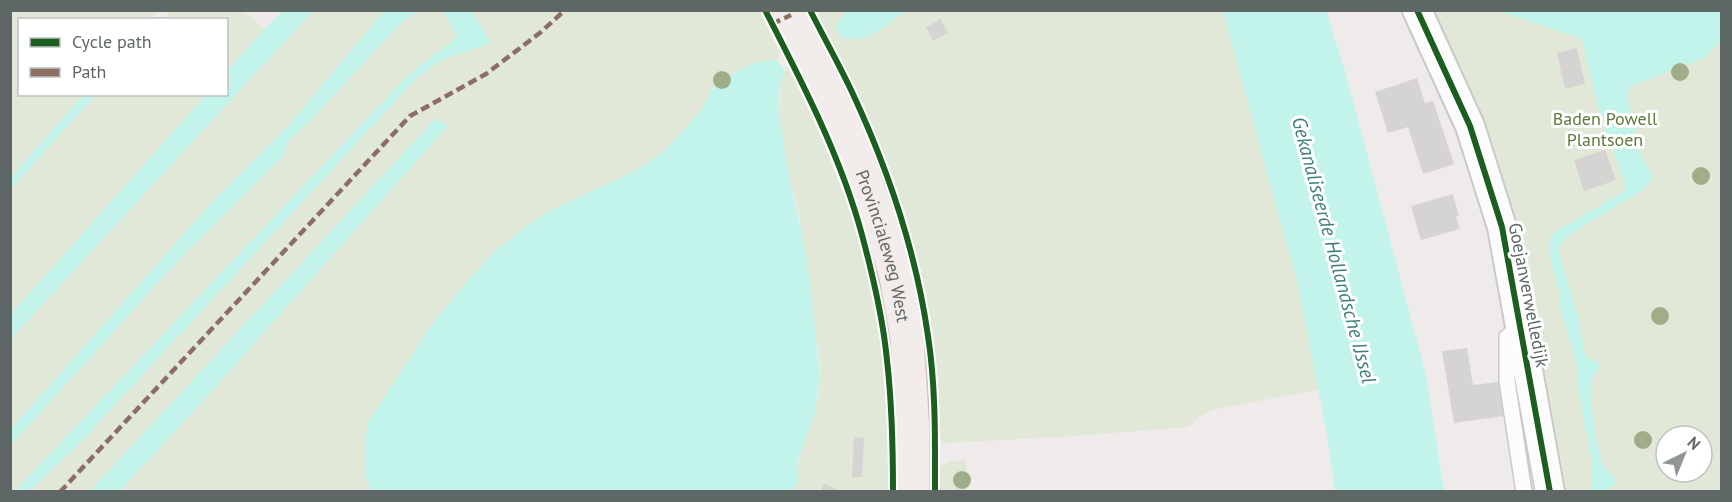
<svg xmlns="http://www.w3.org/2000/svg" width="1732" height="502" viewBox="0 0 1732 502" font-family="'PT Sans',sans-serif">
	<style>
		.green { fill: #e2e8d7; fill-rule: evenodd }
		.water { fill: #c3f4eb }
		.building { fill: #d6d3d3 }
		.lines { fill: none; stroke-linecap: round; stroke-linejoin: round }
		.lane-casing { stroke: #c9c9c8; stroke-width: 18 }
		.street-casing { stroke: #c9c9c8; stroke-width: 32 }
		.primary-casing { stroke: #d4bdba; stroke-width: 36 }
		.lane { stroke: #fcfcfc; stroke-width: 15 }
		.street { stroke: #fcfcfc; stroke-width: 28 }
		.primary { stroke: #f2ecea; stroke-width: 33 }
		.quiet { stroke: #8d6e63; stroke-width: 4.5; stroke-dasharray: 9 4.5; stroke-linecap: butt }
		.cycleway-casing { stroke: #fff; stroke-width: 10 }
		.cycleway { stroke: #1b5e20; stroke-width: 6 }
		.tree { fill: #9fad89 }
		.labels { text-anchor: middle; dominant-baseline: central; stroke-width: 6; stroke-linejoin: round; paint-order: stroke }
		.park-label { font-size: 18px; fill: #5e7a3a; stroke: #fff }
		.street-label { font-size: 18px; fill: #5f6766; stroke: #fff }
		.water-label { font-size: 20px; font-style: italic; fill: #3d7f78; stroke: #fff }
	</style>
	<rect width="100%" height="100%" fill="#eeebea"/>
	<path class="green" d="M 11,11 L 158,11 L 150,19 L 20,20 L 20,94 L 83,95 L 11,176 Z
		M 171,11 L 243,11 L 264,29 L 227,71 L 226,20 L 163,20 Z
		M 313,11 L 384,11 L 289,125 L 213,201 L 11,429 L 11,339 Z
		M 419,11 L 443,11 L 457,37 L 408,75 L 15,491 L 11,491 L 10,445 L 178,261 L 284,155 L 289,140 L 305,126 L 404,20 Z
		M 472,11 L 759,11 L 780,53 L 777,60 L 756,62 L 730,75 L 712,88 L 701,111 L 664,151 L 635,171 L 553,209 L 527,226 L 495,252 L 469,279 L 429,328 L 368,422 L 365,442 L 365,473 L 371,491 L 120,491 L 193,412 L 436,118 L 90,491 L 30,492 L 80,443 L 415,80 L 441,60 L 491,44 Z
		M 820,11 L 850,11 L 844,14 L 874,35 L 905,11 L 1223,11 L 1284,236 L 1296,276 L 1318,390 L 1215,409 L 1199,416 L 1189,427 L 1061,437 L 943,443 L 940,438 C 938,402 937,365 932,330 C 915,218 870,114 818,15 Z
		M 1426,11 L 1721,11 L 1721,491 L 1554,491 L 1538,373 ZM 1666,436 L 1702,436 L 1702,472 L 1666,472 Z
		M 789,68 C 817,127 843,184 861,247 C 884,326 888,409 889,491 L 791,491 C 802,478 795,469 801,453 C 810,428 819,404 820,378 C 821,363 817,347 816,333 C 811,292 806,251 798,210 C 788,165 771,117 784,71 Z
		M 96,95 L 206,95 L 11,314 L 11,189 Z
		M 966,460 L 967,491 L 939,491 L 939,467 L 949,462 Z"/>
	<path class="water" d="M 284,10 L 313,11 L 11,339 L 11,314 L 206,95 L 226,94 L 227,71 L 264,29 Z
		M 850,10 L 905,10 L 905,11 C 883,28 873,41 843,39 L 835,28 L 844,14 Z
		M 384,11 L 419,11 L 404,20 L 305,126 L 289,140 L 284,155 L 178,261 L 11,445 L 11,429 L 213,201 L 289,125 Z
		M 443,11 L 472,11 L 491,44 L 441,60 L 415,80 L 80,443 L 30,491 L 15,491 L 408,75 L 457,37 Z
		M 1223,11 L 1326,11 L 1345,71 L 1426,375 L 1444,491 L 1335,491 L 1326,430 L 1296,276 L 1284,236 Z
		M 1498,11 L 1721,11 L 1721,41 L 1703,59 L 1631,86 L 1628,91 L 1627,97 L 1641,155 L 1653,178 L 1643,190 L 1566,237 L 1559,247 L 1559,254 L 1578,315 L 1585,353 L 1589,359 L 1597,361 L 1600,367 C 1596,372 1592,377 1591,383 C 1589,397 1597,456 1604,467 C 1608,472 1613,476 1617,481 L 1614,485 L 1607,489 L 1607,491 L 1592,491 L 1591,456 L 1578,388 L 1578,369 L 1560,307 L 1560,295 L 1549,254 L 1550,238 L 1553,233 L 1623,192 L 1626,185 L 1600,115 L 1582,39 Z
		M 777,60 L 784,71 L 780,86 L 778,104 L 787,165 L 805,248 L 811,290 L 820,377 L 815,412 L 798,460 L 797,484 L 791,491 L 371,491 L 365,473 L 365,442 L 368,422 L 429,328 L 469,279 L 495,251 L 527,226 L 553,209 L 635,171 L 664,151 L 701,111 L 712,88 L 730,75 L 756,62 Z
		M 83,95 L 96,95 L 11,189 L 11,177 Z
		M 436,118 L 448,126 L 193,412 L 120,491 L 90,491 Z"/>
	<path class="building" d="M 941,19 L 948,33 L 933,41 L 926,27 Z
		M 1577,48 L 1585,84 L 1565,89 L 1557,53 Z
		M 1417,78 L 1425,103 L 1433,101 L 1454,164 L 1423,174 L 1408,127 L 1388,133 L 1375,92 Z
		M 1605,150 L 1616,180 L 1584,191 L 1574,160 Z
		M 1453,194 L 1459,216 L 1456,216 L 1460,229 L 1421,240 L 1411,206 Z
		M 1467,348 L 1473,385 L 1498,382 L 1504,416 L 1454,423 L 1442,351 Z
		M 854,437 L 864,438 L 862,477 L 852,477 Z
		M 825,483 L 840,492 L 820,492 Z"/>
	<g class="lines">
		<defs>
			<path id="lane" d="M 1520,327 L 1507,337 L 1507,381 L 1524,492"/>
			<path id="street" d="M 1417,10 L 1470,126 L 1502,227 L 1550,492"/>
			<g id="primary">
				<path id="s1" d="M 789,10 L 847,130 L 878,215 L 896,276 L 907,337 L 913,432 L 913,492"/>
			</g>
		</defs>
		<use href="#lane" class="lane-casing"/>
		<use href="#street" class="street-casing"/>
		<use href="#primary" class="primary-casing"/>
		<use href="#lane" class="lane"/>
		<use href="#street" class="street"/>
		<use href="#primary" class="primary"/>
		<path class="quiet" d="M 772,24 L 791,15
			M 60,492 L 410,116 L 486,74 L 541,32 L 565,10"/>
		<defs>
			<path id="cycleway" d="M 765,10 C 802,82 841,157 862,235 C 873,276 883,318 887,360 C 892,404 893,448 893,492
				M 810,10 C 824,38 839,64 852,92 C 888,169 916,252 928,336 C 936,388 935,440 935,492
				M 1417,10 L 1470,126 L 1502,227 L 1550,492"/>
		</defs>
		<use href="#cycleway" class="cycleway-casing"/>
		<use href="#cycleway" class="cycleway"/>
	</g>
	<g class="tree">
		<circle cx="1680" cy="72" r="9"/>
		<circle cx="722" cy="80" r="9"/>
		<circle cx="1701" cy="176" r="9"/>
		<circle cx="1660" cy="316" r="9"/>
		<circle cx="1643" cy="440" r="9"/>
		<circle cx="962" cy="480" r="9"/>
	</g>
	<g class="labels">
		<g class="park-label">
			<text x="1605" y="118">Baden Powell<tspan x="1605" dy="21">Plantsoen</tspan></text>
		</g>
		<g class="street-label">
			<text stroke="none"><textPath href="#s1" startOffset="255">Provincialeweg West</textPath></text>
			<text transform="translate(1529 295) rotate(79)">Goejanverwelledijk</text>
		</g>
		<g class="water-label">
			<text transform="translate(1334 250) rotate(75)">Gekanaliseerde Hollandsche IJssel</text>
		</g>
	</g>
	<rect width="1732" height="502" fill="none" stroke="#5f6766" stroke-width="24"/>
	<rect x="18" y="18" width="210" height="78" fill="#ffffff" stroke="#bfc2c2" stroke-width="1.5"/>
	<rect x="30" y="38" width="30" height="9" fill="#1b5e20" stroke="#bfc2c2" stroke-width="1.5"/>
	<text x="72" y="48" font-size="18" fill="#5f6766">Cycle path</text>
	<rect x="30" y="68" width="30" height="9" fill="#8d6e63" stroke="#bfc2c2" stroke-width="1.5"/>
	<text x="72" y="78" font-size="18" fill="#5f6766">Path</text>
	<g transform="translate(1684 454) rotate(43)"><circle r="28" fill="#ffffff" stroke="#bfc2c2" stroke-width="1.5"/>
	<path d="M0-4.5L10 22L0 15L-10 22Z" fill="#919594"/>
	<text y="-9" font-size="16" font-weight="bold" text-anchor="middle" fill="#5f6766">N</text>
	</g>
</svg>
